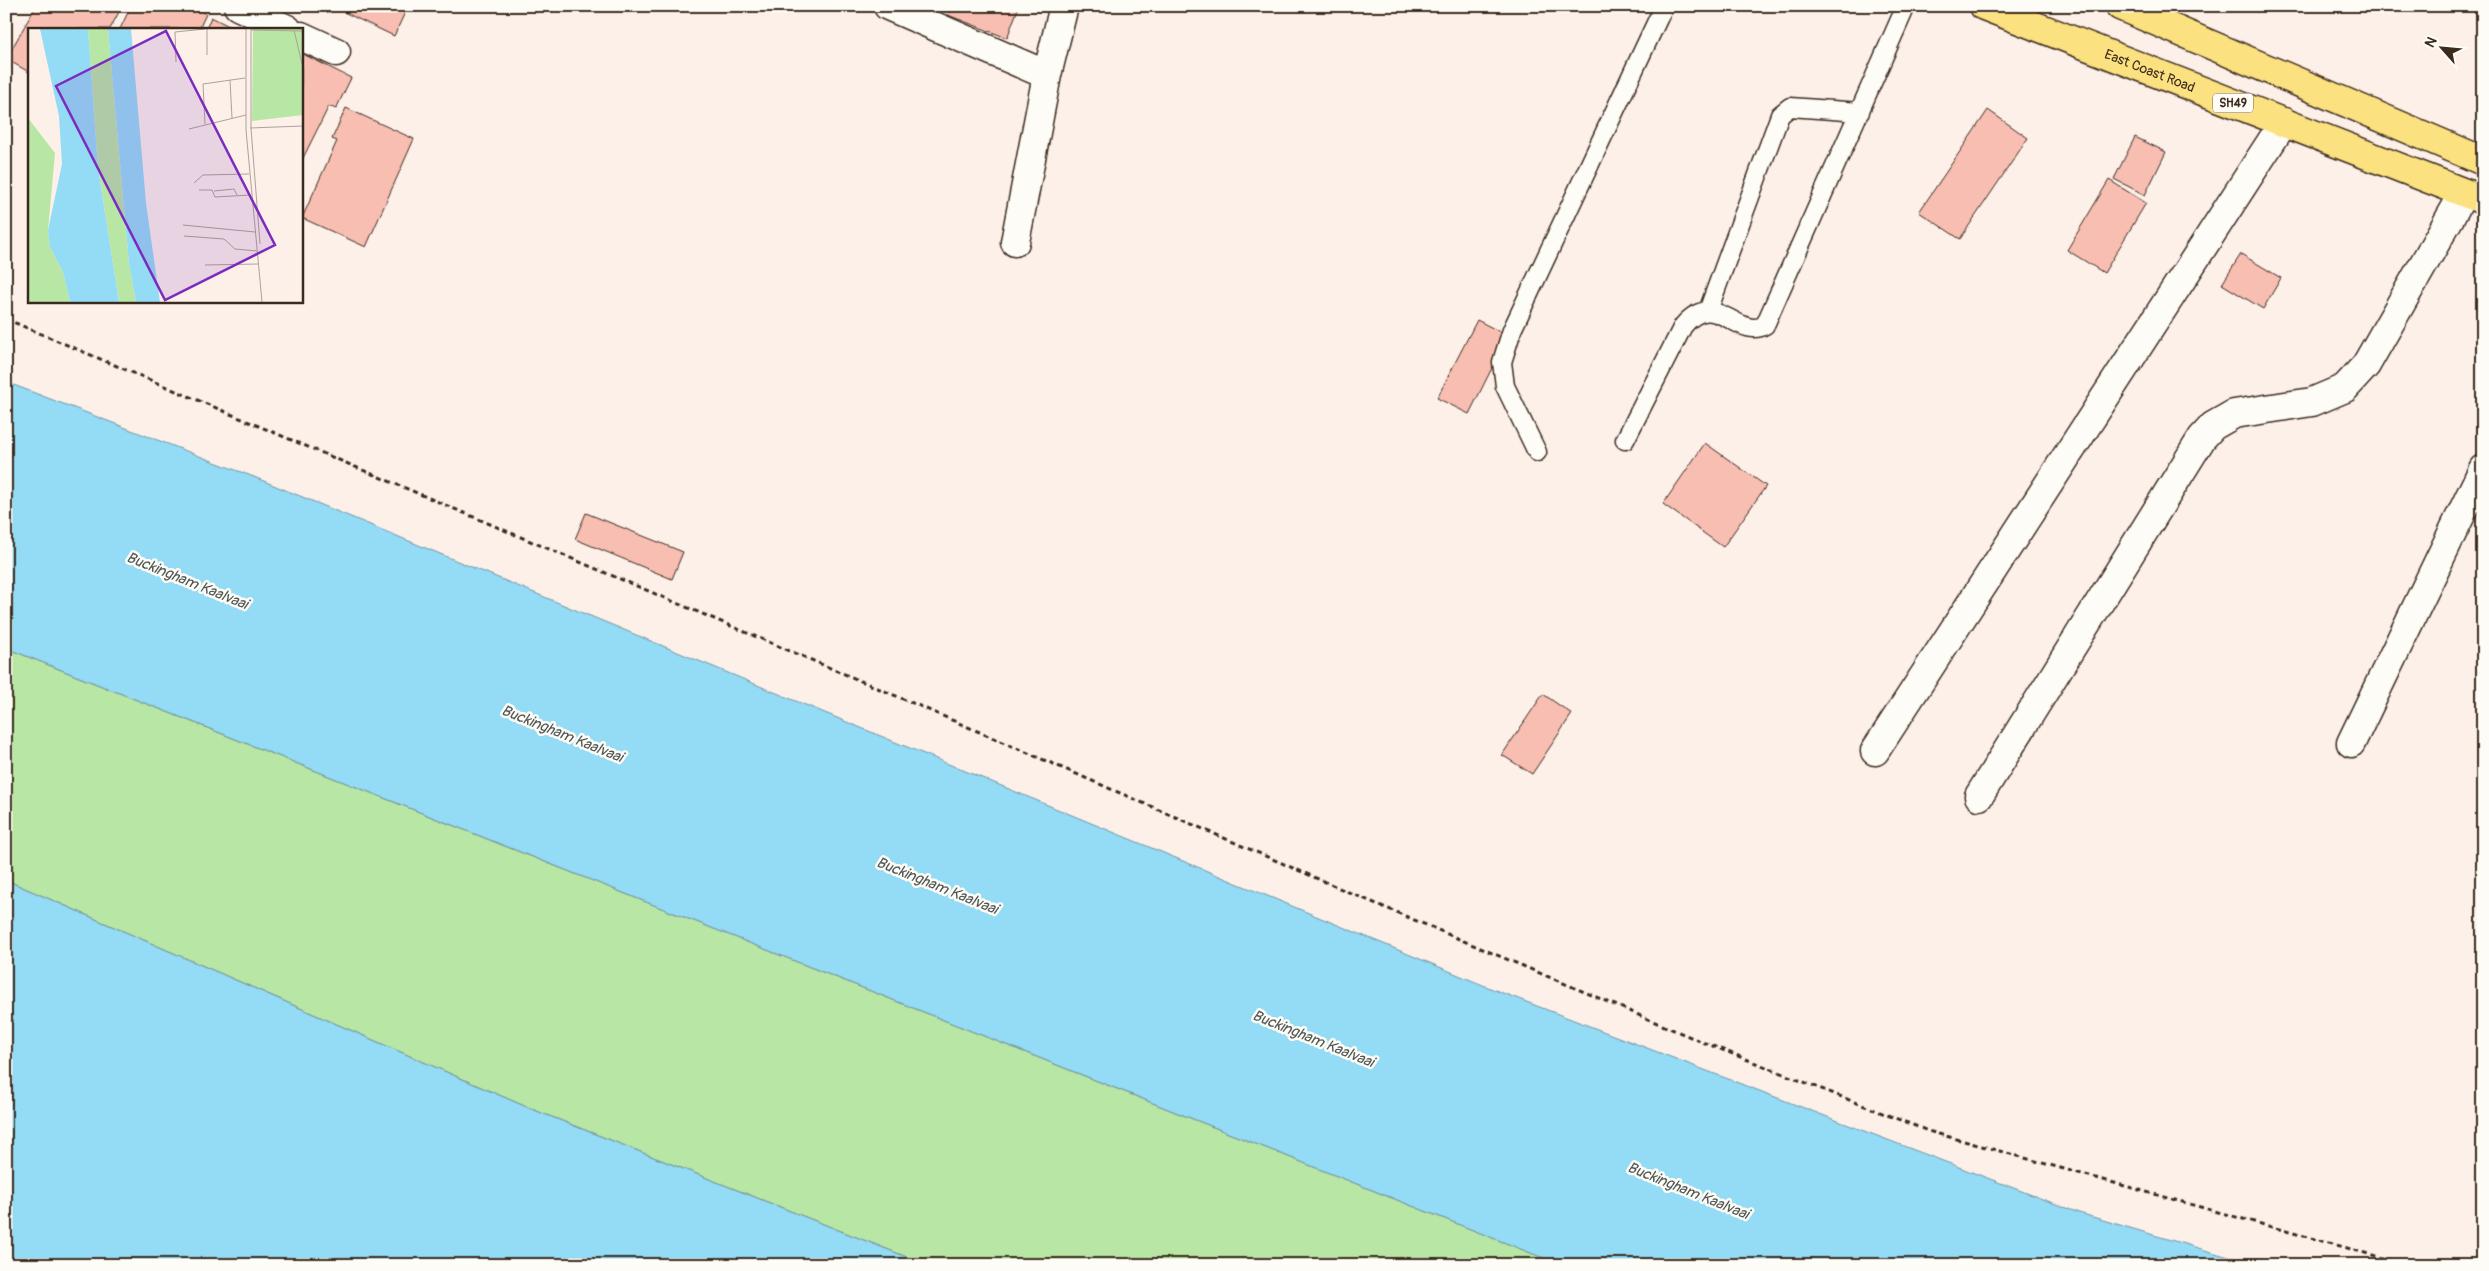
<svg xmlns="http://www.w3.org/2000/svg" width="2489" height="1271" viewBox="0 0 2489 1271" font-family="Pangolin,sans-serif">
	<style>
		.green { fill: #b8e6a4; stroke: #7a8861 }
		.water { fill: #94dbf6; stroke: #7094a0 }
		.building { fill: #f8beb2; stroke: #3b2a1e }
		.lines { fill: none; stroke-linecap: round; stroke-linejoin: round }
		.service-casing { stroke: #3b2a1e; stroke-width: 21 }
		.minor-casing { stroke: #3b2a1e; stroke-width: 31 }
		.primary-casing { stroke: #3b2a1e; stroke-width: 31 }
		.path { stroke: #3b2a1e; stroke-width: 3; stroke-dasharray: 5 4; stroke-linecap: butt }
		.service { stroke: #fdfcf7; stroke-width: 18 }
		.minor { stroke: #fdfcf7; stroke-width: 28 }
		.primary { stroke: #fbe180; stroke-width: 28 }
		.labels { text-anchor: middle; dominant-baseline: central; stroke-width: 5; stroke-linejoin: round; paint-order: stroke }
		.shield { fill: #fdfcf7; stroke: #75695f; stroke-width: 1 }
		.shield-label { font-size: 12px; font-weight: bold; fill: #3b2a1e }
		.street-label { font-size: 14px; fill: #3b2a1e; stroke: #fdfcf7 }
		.water-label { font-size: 15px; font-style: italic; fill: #515654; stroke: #fdfcf7 }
		.inset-road { fill: none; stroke: #afa198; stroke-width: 1 }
		.view { fill: #7b2cbf; fill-opacity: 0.15; stroke: #7b2cbf; stroke-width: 2.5 }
		.inset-edge { fill: none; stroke: #3b2a1e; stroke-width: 2.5 }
	</style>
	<rect width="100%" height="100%" fill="#fcf0e9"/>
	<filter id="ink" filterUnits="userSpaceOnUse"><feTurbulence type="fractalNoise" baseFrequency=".02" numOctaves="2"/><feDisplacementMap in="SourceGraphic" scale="10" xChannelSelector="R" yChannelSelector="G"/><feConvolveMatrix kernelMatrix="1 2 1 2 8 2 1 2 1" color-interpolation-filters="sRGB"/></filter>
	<g filter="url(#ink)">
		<path class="green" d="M 6,648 L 1561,1265 L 927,1265 L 529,1108 L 6,880 Z"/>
		<path class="water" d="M 6,382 L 254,477 L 1495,990 L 2079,1213 L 2256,1265 L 1561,1265 L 6,648 Z
			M 6,880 L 529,1108 L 927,1265 L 6,1265 Z"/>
		<path class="building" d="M 36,6 L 122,6 L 110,29 L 29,29 L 29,72 L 6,59 Z
			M 131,6 L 191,6 L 206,14 L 199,29 L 120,29 Z
			M 331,6 L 408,6 L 394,36 Z
			M 951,6 L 1019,6 L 1007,38 L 948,15 Z
			M 211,17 L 235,29 L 206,29 Z
			M 301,53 L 351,78 L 336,109 L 329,106 L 301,162 Z
			M 346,108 L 414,139 L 366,247 L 302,218 L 337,141 L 332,139 Z
			M 1988,110 L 2028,138 L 1960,239 L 1919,212 Z
			M 2135,137 L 2166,152 L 2145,195 L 2114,179 Z
			M 2109,180 L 2146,203 L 2104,273 L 2067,250 Z
			M 2241,254 L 2281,278 L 2263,309 L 2222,284 Z
			M 1477,320 L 1508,336 L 1469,414 L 1437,398 Z
			M 1705,443 L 1766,486 L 1723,547 L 1663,504 Z
			M 586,513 L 683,552 L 672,579 L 575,539 Z
			M 1543,694 L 1572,714 L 1532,774 L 1502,755 Z"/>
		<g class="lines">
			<defs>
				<path id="service" d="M 1708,311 L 1780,115 L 1790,107 L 1860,112
					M 1625,440 L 1683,326 C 1715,287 1738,341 1765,325 L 1906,6
					M 1537,452 L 1505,386 L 1502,362 L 1512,330 L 1664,6"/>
				<path id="minor" d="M 238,6 L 287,29
					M 888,6 L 1047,75
					M 301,36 L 336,52
					M 1015,242 L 1047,75 L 1064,6
					M 2351,743 L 2483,469
					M 1875,751 L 2284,122
					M 1979,796 L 2202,438 L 2213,426 L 2234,414 L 2312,402 L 2345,388 L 2366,365 L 2464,193"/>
				<g id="primary">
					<path id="s1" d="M 1984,6 L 2483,200"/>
					<path d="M 2120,6 L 2483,161"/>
				</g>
			</defs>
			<use href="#service" class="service-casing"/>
			<use href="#minor" class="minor-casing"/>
			<use href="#primary" class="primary-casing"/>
			<path class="path" d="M 6,319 L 901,698 L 1353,894 L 1700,1041 L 1928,1131 L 2408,1265"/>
			<use href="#service" class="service"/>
			<use href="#minor" class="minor"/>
			<use href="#primary" class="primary"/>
		</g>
	</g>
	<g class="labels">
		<rect class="shield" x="2213" y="93.5" width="40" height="19" rx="4"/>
		<g class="shield-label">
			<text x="2233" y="103">SH49</text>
		</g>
		<g class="street-label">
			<text stroke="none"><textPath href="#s1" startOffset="178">East Coast Road</textPath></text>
		</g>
		<g class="water-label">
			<text transform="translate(187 581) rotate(22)">Buckingham Kaalvaai</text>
			<text transform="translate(562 734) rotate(22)">Buckingham Kaalvaai</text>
			<text transform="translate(937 886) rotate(22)">Buckingham Kaalvaai</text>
			<text transform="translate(1313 1039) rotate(22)">Buckingham Kaalvaai</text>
			<text transform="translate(1688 1191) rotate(22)">Buckingham Kaalvaai</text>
		</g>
	</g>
	<g transform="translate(28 28)">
		<rect width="275" height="275" fill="#fcf0e9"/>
		<path d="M 60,1 L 80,1 L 101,236 L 108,274 L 91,274 L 70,140 ZM 225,1 L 275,1 L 275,87 L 224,93 ZM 0,90 L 27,125 L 20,202 L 22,219 L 35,244 L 42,274 L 0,274 Z" fill="#b8e6a4"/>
		<path d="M 12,1 L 60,1 L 70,140 L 91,274 L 42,274 L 35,244 L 22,219 L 20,202 L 34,136 L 31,88 ZM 80,1 L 103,1 L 118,175 L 132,274 L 108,274 L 101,236 Z" fill="#94dbf6"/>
		<path class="inset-road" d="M 179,1 L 179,27M 218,1 L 218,102 L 234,274M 223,1 L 223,100 L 232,216M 223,2 L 275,3M 266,2 L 275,40M 148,34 L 147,4 L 177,1M 202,52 L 204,90M 177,96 L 175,56 L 217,50M 222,100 L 275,98M 161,101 L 218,87M 166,155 L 175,147 L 221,146M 171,162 L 184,162 L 187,169 L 223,167M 186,163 L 206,161 L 209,167M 155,197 L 227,204M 156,208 L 196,211 L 207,221 L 229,223M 177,237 L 230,236"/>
		<path class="view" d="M 138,3 L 247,217 L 137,272 L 28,58 Z"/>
		<rect width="275" height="275" class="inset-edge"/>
	</g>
	<rect width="2489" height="1271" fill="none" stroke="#fdfcf7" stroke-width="25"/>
	<rect x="12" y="12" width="2464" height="1246" fill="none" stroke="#3b2a1e" stroke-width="2" filter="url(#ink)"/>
	<g transform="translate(2442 48) rotate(297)" stroke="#fdfcf7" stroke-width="4" paint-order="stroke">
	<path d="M0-4L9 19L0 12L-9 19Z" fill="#3b2a1e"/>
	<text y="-8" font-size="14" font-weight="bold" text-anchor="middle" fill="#3b2a1e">N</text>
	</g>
</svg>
